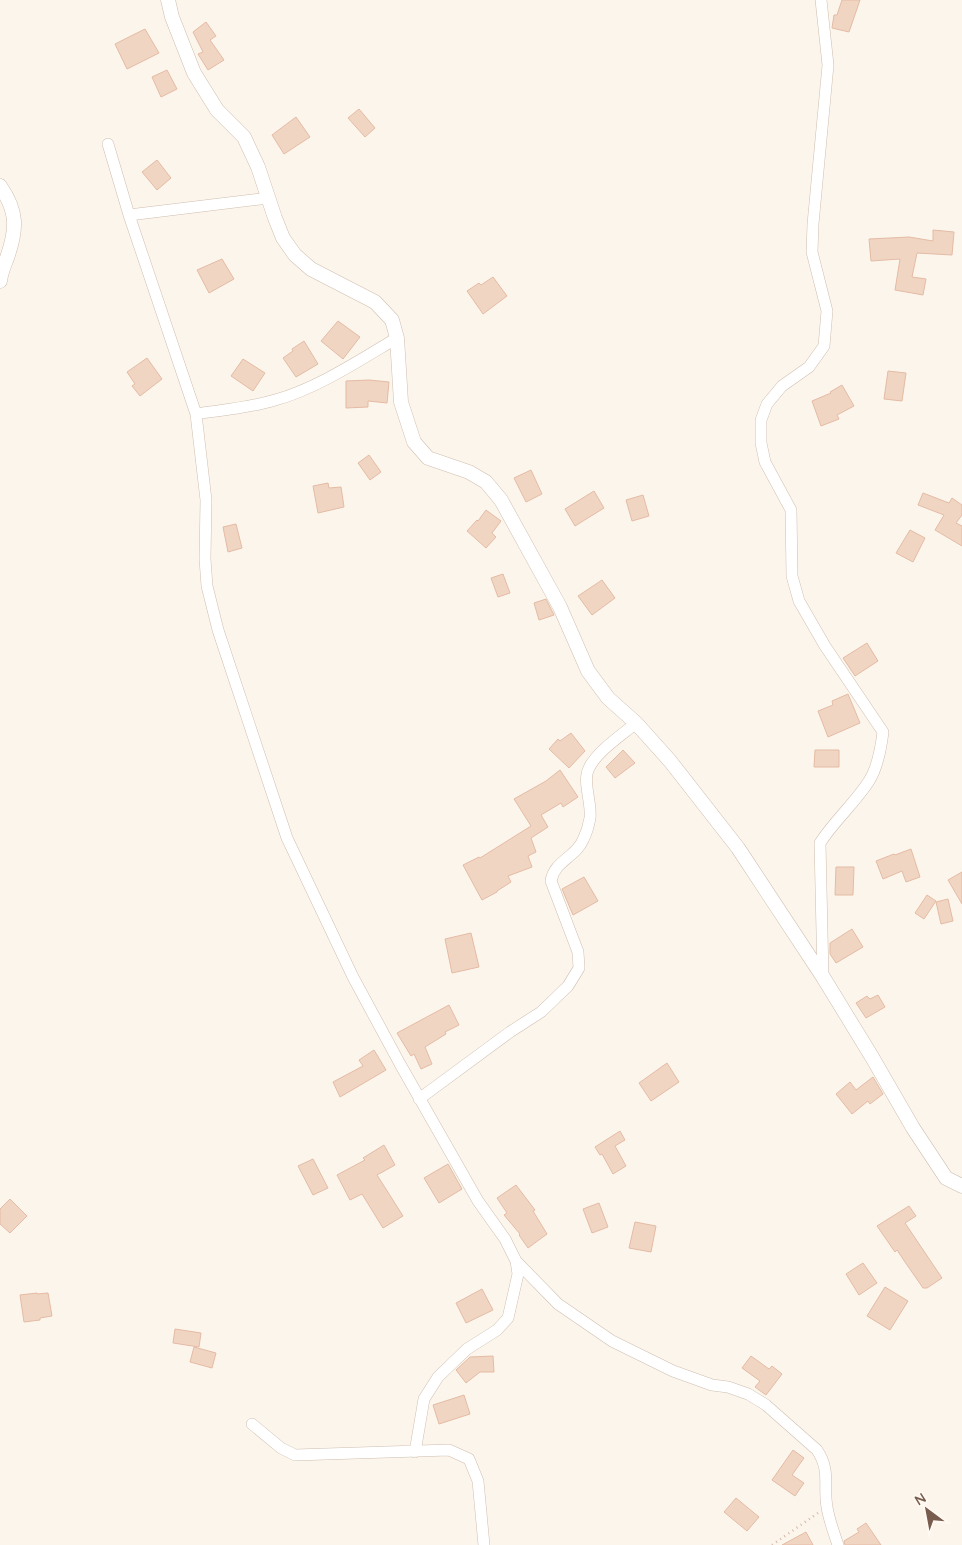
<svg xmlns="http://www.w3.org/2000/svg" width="962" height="1545" viewBox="0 0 962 1545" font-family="Quicksand,sans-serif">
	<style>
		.building { fill: #f1d5c3; stroke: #e4bba4 }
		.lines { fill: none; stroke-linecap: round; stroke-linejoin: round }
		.minor-casing { stroke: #cfbeb0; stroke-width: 12 }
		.tertiary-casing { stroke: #cfbeb0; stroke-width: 15 }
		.path { stroke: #d7b8a6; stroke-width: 2.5; stroke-dasharray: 1 4; stroke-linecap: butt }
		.minor { stroke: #fff; stroke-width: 11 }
		.tertiary { stroke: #fff; stroke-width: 14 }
	</style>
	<rect width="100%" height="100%" fill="#fcf5eb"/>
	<path class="building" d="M 842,0 L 860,0 L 849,32 L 832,28 L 834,15 L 837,15 Z
		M 206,22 L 216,36 L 210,40 L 224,60 L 208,70 L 198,54 L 203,52 L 193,32 Z
		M 145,29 L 159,53 L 127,69 L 115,44 Z
		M 167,70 L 177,89 L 161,97 L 152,77 Z
		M 359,109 L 375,128 L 365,137 L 348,118 Z
		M 296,117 L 310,137 L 284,154 L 272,135 Z
		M 157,160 L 171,178 L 157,190 L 142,172 Z
		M 933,230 L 954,232 L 952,255 L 917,253 L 912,277 L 926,279 L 923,295 L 895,290 L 900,259 L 871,261 L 869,239 L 909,237 L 933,241 Z
		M 222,259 L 234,279 L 209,293 L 197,270 Z
		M 493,277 L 507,296 L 483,314 L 467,291 L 479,283 L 481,285 Z
		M 338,321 L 360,337 L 343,359 L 321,341 Z
		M 304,341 L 318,364 L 296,377 L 283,358 L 293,351 L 292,349 Z
		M 147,358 L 162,379 L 140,396 L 132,386 L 135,384 L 127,372 Z
		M 243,359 L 265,373 L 253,391 L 231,376 Z
		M 888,371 L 906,373 L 902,401 L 884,399 Z
		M 369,380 L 389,382 L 387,403 L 368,401 L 368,407 L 346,408 L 346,381 Z
		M 842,385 L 854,406 L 837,415 L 839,419 L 821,426 L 812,401 L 831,393 L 830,392 Z
		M 369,455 L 381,472 L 370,480 L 358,463 Z
		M 531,470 L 542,494 L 526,502 L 514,478 Z
		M 328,483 L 329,488 L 341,487 L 344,507 L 318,513 L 313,486 Z
		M 594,491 L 604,508 L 575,526 L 565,509 Z
		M 923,493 L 949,503 L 952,498 L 962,505 L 962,515 L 956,523 L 962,526 L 962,546 L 935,530 L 944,515 L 918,505 Z
		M 643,495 L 649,516 L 632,521 L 626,500 Z
		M 486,510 L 501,521 L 492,533 L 496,537 L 486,548 L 467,531 L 477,520 L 478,521 Z
		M 236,524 L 242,548 L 228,552 L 223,527 Z
		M 910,530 L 925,538 L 913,562 L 896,553 Z
		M 503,574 L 510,593 L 498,597 L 491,578 Z
		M 602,580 L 615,598 L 592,615 L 578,596 Z
		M 546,599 L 554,615 L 539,620 L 534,603 Z
		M 867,643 L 878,661 L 855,676 L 843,658 Z
		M 848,694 L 860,723 L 828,737 L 818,711 L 833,705 L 832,701 Z
		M 571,733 L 585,751 L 569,768 L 549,749 L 558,739 L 560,741 Z
		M 623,750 L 635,763 L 615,778 L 606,767 Z
		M 815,750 L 839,750 L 839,767 L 814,767 Z
		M 560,770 L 578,797 L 563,807 L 561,803 L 541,815 L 548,827 L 531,838 L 536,852 L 528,856 L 532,867 L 508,876 L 511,882 L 497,891 L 497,892 L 482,900 L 463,865 L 479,857 L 480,858 L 531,826 L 514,799 L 546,781 Z
		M 911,849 L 920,877 L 906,882 L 902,871 L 883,879 L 876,861 L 894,854 L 895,855 Z
		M 836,867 L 854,867 L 853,895 L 835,895 Z
		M 962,872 L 962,904 L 948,880 Z
		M 584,877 L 598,901 L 573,915 L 562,889 Z
		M 927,895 L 936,901 L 924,919 L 915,913 Z
		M 948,899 L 953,921 L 941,924 L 936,902 Z
		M 852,929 L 863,947 L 836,963 L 830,954 L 830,943 Z
		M 471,933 L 479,967 L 452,973 L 445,939 Z
		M 878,995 L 885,1007 L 866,1018 L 856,1003 L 867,996 L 870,999 Z
		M 449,1005 L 459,1025 L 445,1032 L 446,1034 L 425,1047 L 432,1064 L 421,1069 L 414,1054 L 411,1056 L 397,1033 Z
		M 374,1050 L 386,1070 L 340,1097 L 333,1082 L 363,1066 L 359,1060 Z
		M 667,1063 L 679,1082 L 651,1101 L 639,1083 Z
		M 873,1077 L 883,1094 L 870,1104 L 868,1101 L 852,1114 L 836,1094 L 850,1082 L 856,1090 Z
		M 620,1131 L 625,1140 L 615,1146 L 626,1166 L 613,1174 L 602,1154 L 600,1155 L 595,1147 Z
		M 384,1145 L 395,1165 L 377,1175 L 403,1216 L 383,1228 L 362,1194 L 350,1200 L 337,1175 L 365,1160 L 363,1158 Z
		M 313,1159 L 328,1188 L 313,1195 L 298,1166 Z
		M 448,1164 L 462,1189 L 439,1203 L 424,1178 Z
		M 516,1185 L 535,1210 L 533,1211 L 547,1234 L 528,1248 L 519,1235 L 520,1234 L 504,1215 L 507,1213 L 497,1198 Z
		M 10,1199 L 27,1216 L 10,1233 L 0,1224 L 0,1209 Z
		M 599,1203 L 608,1227 L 592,1233 L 583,1209 Z
		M 909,1206 L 916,1216 L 905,1223 L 942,1278 L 927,1288 L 923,1288 L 905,1262 L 897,1250 L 895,1252 L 877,1226 Z
		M 635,1222 L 656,1226 L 651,1252 L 629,1248 Z
		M 863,1263 L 877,1283 L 859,1295 L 846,1274 Z
		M 885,1287 L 908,1301 L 890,1330 L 867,1316 Z
		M 482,1289 L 493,1310 L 466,1323 L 456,1303 Z
		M 37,1293 L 37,1294 L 48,1293 L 52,1316 L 40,1318 L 40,1320 L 24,1322 L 20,1295 Z
		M 175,1329 L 201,1333 L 199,1347 L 173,1343 Z
		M 194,1347 L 216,1353 L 212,1368 L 190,1362 Z
		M 493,1356 L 494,1372 L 480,1372 L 466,1383 L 456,1370 L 470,1357 Z
		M 751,1356 L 769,1369 L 772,1366 L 782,1374 L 766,1395 L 755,1387 L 760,1381 L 742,1368 Z
		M 464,1395 L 470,1414 L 439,1424 L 433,1405 Z
		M 793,1450 L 804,1458 L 792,1475 L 804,1483 L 795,1496 L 772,1480 Z
		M 736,1498 L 759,1517 L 747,1531 L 724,1512 Z
		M 866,1523 L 881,1545 L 845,1545 L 844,1541 L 859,1532 L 857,1529 Z
		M 806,1532 L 813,1545 L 782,1545 Z"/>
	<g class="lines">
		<defs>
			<path id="minor" d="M 821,0 L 828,65 L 813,224 L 812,252 L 827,311 L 824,346 L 809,367 L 782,386 L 767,404 L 761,420 L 761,443 L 765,462 L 791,510 L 792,576 L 799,601 L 825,646 L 883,732 C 881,748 878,767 869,781 C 855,803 834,821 820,843 L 823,977
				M 108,144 L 129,215 L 196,414 C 222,410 249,408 275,400 C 316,389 360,360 397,338
				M 129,215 L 269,198
				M 196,414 L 206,500 L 205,559 L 207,586 L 218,630 L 287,838 L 353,977 L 400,1064 L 478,1201 L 505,1239 L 516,1261 L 518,1274 L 508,1318 L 497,1330 L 467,1349 L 438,1377 L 424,1399 L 415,1452
				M 419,1099 L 510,1032 L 541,1012 L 568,986 L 579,968 L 578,952 L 551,881 C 554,861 576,857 583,840 C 586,834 589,824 590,818 C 592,803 582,781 589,768 C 597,751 622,735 636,723
				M 516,1261 L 558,1304 L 612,1341 L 673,1371 L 712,1385 L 728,1387 L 748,1394 L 766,1405 L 817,1450 C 831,1471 823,1485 827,1507 C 829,1520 834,1533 838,1545
				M 252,1424 L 281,1448 L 295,1455 L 449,1450 L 469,1459 L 478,1481 L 484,1545"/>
			<path id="tertiary" d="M 168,0 L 172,17 L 194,73 L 217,110 L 244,137 L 258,167 L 275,218 L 283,238 L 295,255 L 311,269 L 375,302 L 392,320 L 397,338 L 401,402 L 414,442 L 428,458 L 469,472 L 486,482 L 501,500 L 560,607 L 588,671 L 608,698 L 636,723 L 670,761 L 738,848 L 823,977 L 872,1057 L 913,1128 L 946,1178 L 962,1186
				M 0,186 C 18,212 17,229 7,258 C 4,266 1,272 0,281"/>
		</defs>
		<use href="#minor" class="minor-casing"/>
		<use href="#tertiary" class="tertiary-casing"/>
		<path class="path" d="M 772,1545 L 818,1513"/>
		<use href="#minor" class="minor"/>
		<use href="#tertiary" class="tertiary"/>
	</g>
	<g transform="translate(927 1510) rotate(328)" stroke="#fff9f2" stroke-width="4" paint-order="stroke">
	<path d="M0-4L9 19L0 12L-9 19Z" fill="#785c4e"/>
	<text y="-8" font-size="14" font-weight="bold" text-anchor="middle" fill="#785c4e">N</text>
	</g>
</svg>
